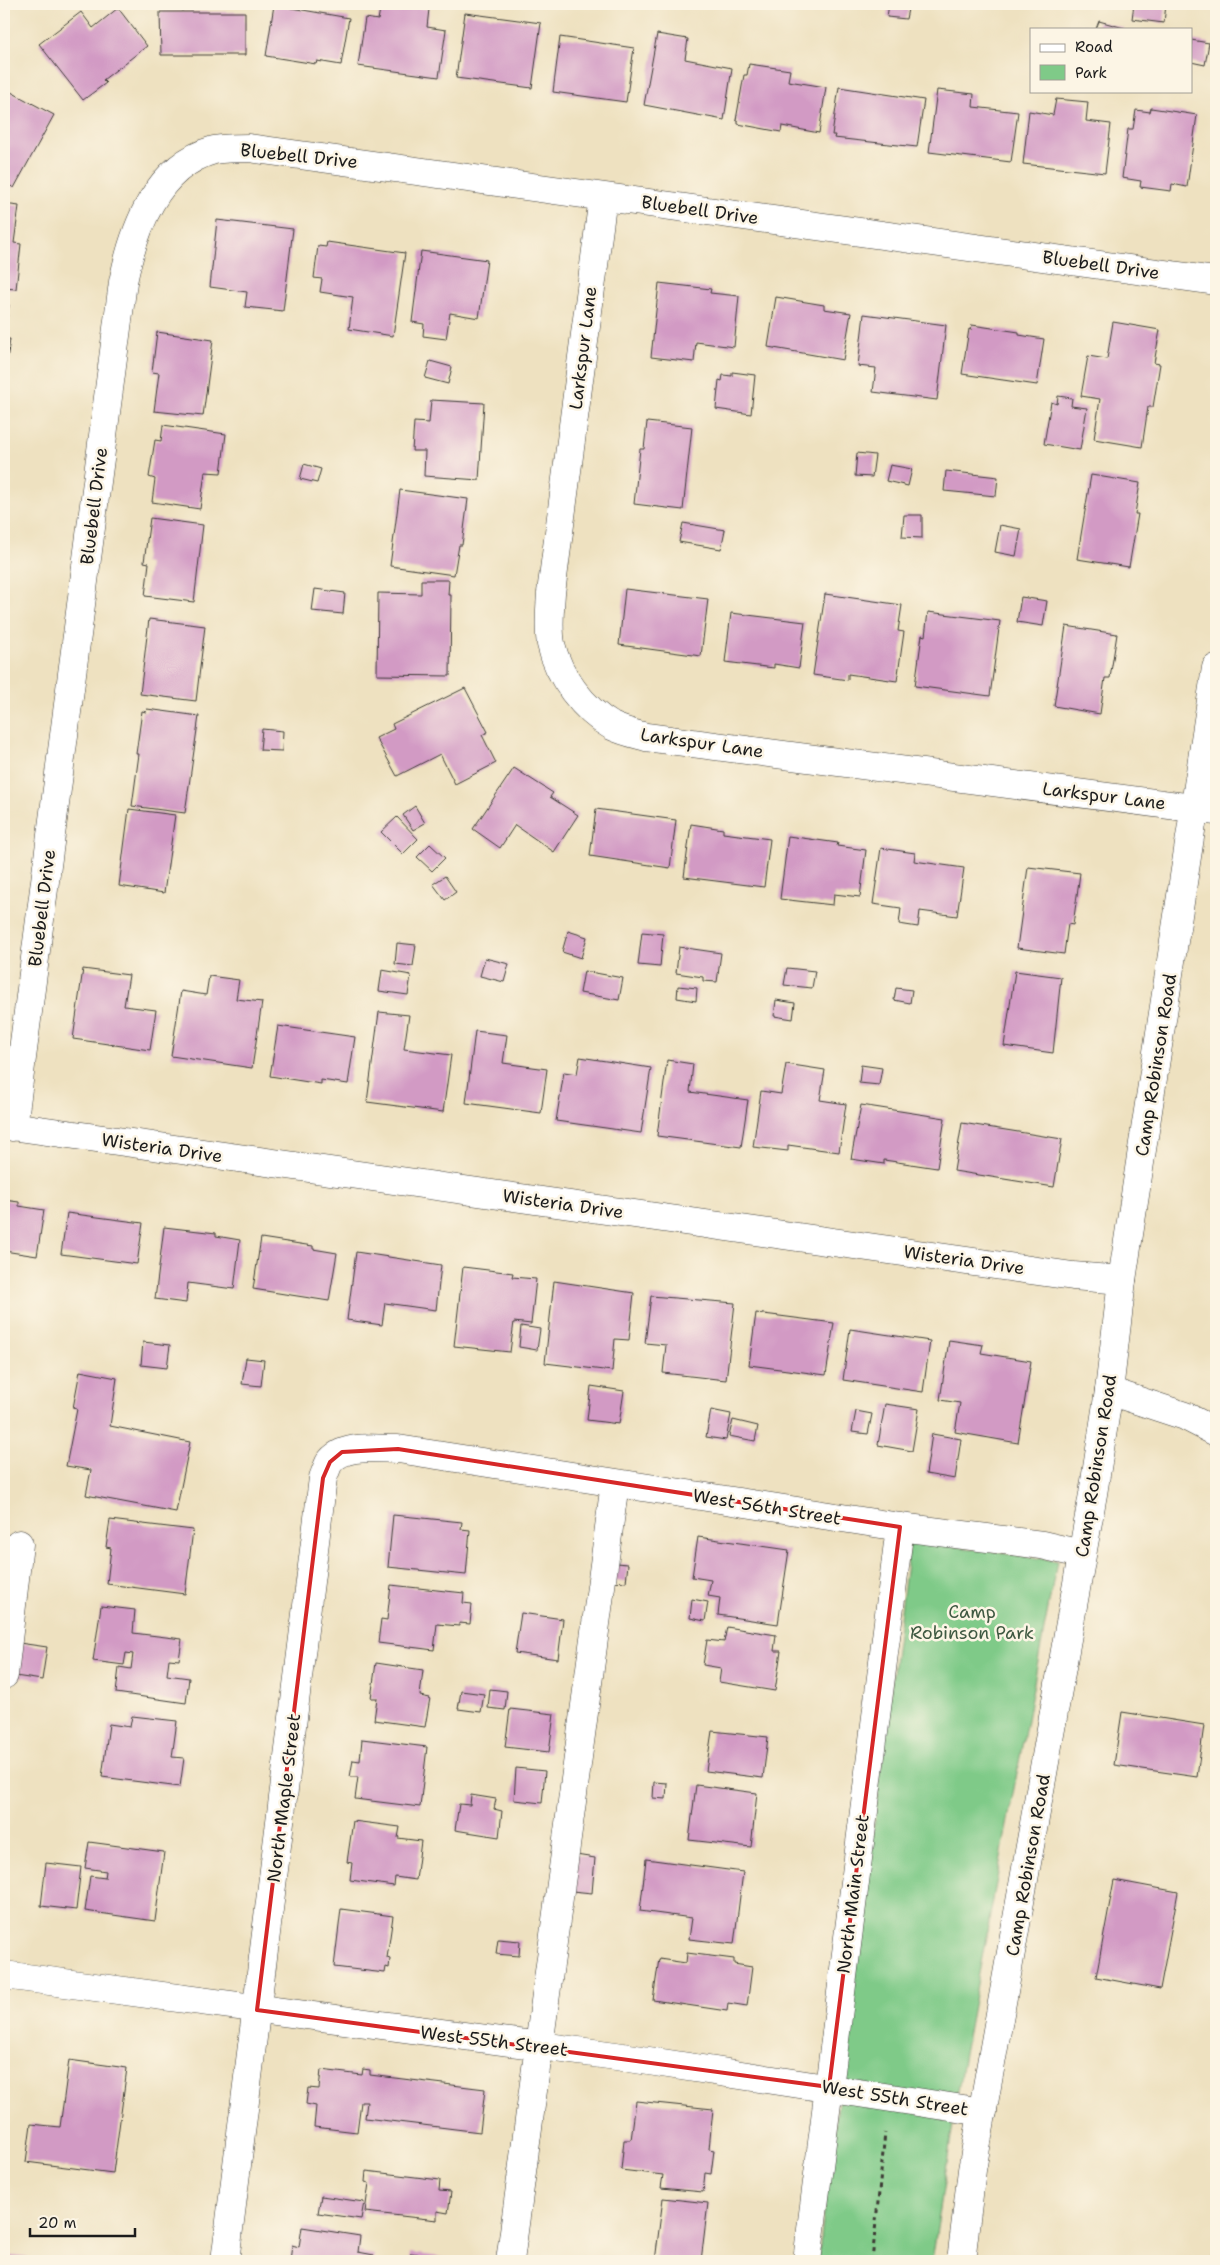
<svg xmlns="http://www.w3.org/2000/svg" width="1220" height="2265" viewBox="0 0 1220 2265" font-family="'Shantell Sans',sans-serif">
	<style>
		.green { fill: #7fca88; stroke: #4e7352 }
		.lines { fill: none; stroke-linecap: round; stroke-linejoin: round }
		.stream { stroke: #42aec0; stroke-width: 10 }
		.building { fill: #d29ac4 }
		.minor-casing { stroke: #3c3a35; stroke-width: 29 }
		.major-casing { stroke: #3c3a35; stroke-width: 29 }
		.path { stroke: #3c3a35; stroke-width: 3; stroke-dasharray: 4 4; stroke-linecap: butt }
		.minor { stroke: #fff; stroke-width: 28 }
		.major { stroke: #fff; stroke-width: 28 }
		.marked { fill: none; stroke: #d62828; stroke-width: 4; stroke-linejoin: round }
		.labels { text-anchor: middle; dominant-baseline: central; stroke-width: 5; stroke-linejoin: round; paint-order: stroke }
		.street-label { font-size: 18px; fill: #1c1c1c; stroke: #fcf5e5 }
		.park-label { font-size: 18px; fill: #3f5942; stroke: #fcf5e5 }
	</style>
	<rect width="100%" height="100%" fill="#fcf5e5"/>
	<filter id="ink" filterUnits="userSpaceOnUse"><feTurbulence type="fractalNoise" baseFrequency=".02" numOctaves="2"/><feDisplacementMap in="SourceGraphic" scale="10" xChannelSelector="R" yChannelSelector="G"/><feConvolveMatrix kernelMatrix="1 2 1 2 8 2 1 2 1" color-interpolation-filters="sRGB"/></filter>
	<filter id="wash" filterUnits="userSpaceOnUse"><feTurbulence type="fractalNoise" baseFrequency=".0096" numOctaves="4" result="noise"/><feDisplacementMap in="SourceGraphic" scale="20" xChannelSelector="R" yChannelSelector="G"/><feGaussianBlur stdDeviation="1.12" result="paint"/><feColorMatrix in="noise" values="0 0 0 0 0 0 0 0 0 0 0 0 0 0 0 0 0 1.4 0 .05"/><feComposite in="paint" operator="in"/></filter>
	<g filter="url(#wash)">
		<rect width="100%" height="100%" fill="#eee1c0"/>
		<path class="green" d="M 910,1540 L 1057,1561 L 964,2053 L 932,2261 L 818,2261 Z"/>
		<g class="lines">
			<path class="stream" d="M 1214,2261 L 1216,2256"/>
		</g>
		<g id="blocks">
			<path class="building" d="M 381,4 L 429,9 L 427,27 L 446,30 L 439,77 L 358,66 L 365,18 L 378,20 Z
				M 889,4 L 909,4 L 906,19 L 887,17 Z
				M 1134,4 L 1166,4 L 1164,23 L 1132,19 Z
				M 274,5 L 349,18 L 341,65 L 317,61 L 316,64 L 266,56 Z
				M 118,8 L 147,46 L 103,80 L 106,83 L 83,100 L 39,44 L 81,12 L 93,28 Z
				M 160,12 L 245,12 L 245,55 L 161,55 Z
				M 465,13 L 541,23 L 532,88 L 456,78 Z
				M 1099,21 L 1124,28 L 1123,29 L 1096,29 Z
				M 657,34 L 688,39 L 685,59 L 732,68 L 724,120 L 644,105 Z
				M 560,37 L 634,48 L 626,102 L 553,92 Z
				M 1191,40 L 1209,43 L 1205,65 L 1191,62 Z
				M 749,64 L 790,70 L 788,81 L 826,87 L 819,133 L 782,126 L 781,132 L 738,124 L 738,121 L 736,120 L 744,75 L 747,75 Z
				M 839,87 L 924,100 L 917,147 L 834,138 L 835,135 L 832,135 Z
				M 937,90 L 974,94 L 973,107 L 1018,112 L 1011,162 L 929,152 Z
				M 11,92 L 54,115 L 14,188 L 4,182 L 4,105 Z
				M 1056,99 L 1088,102 L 1086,121 L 1111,124 L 1105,173 L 1023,164 L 1029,111 L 1053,115 Z
				M 1151,108 L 1197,115 L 1187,187 L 1172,184 L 1171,191 L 1140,187 L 1141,181 L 1122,178 L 1128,129 L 1133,129 L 1136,110 L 1150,112 Z
				M 4,204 L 19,206 L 14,243 L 21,244 L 16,289 L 4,288 Z
				M 217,220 L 293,229 L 283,311 L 245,307 L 247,292 L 210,287 Z
				M 327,242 L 405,253 L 393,336 L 349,329 L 353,297 L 320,292 L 322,279 L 314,278 L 318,246 L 326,247 Z
				M 421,251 L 487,260 L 479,318 L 450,313 L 446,339 L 423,336 L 424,324 L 412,322 Z
				M 659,283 L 711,289 L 710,293 L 739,296 L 734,347 L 696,342 L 694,362 L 651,357 Z
				M 776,297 L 824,305 L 824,309 L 851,313 L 843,360 L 768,347 Z
				M 4,304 L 9,305 L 5,336 L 4,335 Z
				M 864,314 L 946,325 L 937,400 L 873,392 L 876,368 L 858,366 Z
				M 1113,322 L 1160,330 L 1154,363 L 1160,364 L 1153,407 L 1148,407 L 1142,447 L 1094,439 L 1100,399 L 1081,396 L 1088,356 L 1107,359 Z
				M 972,325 L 1019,332 L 1019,335 L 1044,339 L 1037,385 L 962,374 L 969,329 L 971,330 Z
				M 157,332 L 213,340 L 203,416 L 154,411 L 159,373 L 152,372 Z
				M 4,339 L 10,339 L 5,375 L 4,375 Z
				M 430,361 L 452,367 L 448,384 L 425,378 Z
				M 732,372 L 755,375 L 751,414 L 716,409 L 719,380 L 722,381 L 723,375 L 732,376 Z
				M 1058,396 L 1072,398 L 1071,406 L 1087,408 L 1080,450 L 1044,444 L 1051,402 L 1057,404 Z
				M 431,400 L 484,403 L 479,480 L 424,476 L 425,451 L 412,451 L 414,422 L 429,423 Z
				M 647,422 L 692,427 L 683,510 L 634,504 L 640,449 L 644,449 Z
				M 163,425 L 226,434 L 221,473 L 205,472 L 200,509 L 152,502 L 155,479 L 149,477 L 155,440 L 161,441 Z
				M 857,453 L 875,455 L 872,477 L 855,476 Z
				M 304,464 L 321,469 L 317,483 L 300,479 Z
				M 890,465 L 912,469 L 908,486 L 886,481 Z
				M 946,471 L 998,477 L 996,496 L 944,491 Z
				M 1091,475 L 1140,483 L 1135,514 L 1138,514 L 1129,567 L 1077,559 Z
				M 400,490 L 468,499 L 462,545 L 459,545 L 454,575 L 390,566 Z
				M 904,515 L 922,515 L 922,538 L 902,537 Z
				M 150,518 L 203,525 L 194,602 L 145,596 L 149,563 L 144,562 Z
				M 683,523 L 725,530 L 721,549 L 679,542 Z
				M 1000,525 L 1021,529 L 1016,556 L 995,552 Z
				M 421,580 L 449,580 L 448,595 L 451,595 L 450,676 L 377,675 L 378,593 L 421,594 Z
				M 315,589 L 345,593 L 343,614 L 312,611 Z
				M 625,589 L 708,599 L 701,656 L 619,645 Z
				M 825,594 L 902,605 L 898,631 L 904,632 L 897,681 L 848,674 L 848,680 L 813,675 Z
				M 1021,597 L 1047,601 L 1043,626 L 1017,622 Z
				M 928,612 L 1000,621 L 990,696 L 915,686 L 922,635 L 925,636 Z
				M 731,613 L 805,622 L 799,668 L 774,664 L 774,668 L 725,662 Z
				M 149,619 L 205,626 L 196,701 L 140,694 Z
				M 1066,626 L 1117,634 L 1110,678 L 1105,678 L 1100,714 L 1054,706 Z
				M 465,688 L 488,732 L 482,735 L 496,763 L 455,784 L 440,754 L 397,776 L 376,738 L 394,729 L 392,724 Z
				M 147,709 L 199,716 L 185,813 L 132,806 L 139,754 L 136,754 L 142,711 L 146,712 Z
				M 262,729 L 283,731 L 282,751 L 260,750 Z
				M 514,768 L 553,793 L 550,797 L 578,815 L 554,852 L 515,825 L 500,848 L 473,829 Z
				M 415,806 L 425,823 L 413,830 L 403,815 Z
				M 129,809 L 175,815 L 164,893 L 119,886 Z
				M 596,809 L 676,820 L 670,868 L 590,856 Z
				M 397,817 L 418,839 L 403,854 L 381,832 Z
				M 691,824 L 723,829 L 723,833 L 770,839 L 764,887 L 684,877 Z
				M 788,836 L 838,843 L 837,846 L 866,850 L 860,897 L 834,894 L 833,905 L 780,899 Z
				M 430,844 L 445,858 L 432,871 L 417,857 Z
				M 881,848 L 915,853 L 914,861 L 964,868 L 957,916 L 920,911 L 918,927 L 899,924 L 901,908 L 873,904 Z
				M 1028,867 L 1080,873 L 1073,925 L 1068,924 L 1064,954 L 1017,948 Z
				M 445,876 L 456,892 L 445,900 L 433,884 Z
				M 568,931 L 587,937 L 581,958 L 562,952 Z
				M 642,932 L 663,934 L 660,967 L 638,965 Z
				M 397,943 L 416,945 L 413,966 L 395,964 Z
				M 679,947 L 721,953 L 717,982 L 703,981 L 703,977 L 676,973 Z
				M 485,958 L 509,964 L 504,982 L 480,976 Z
				M 787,968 L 815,971 L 812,988 L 784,985 Z
				M 83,969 L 129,975 L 124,1006 L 156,1010 L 150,1050 L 73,1039 Z
				M 382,970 L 411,975 L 408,995 L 379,991 Z
				M 584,971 L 623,978 L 619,1000 L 580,993 Z
				M 1015,971 L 1061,977 L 1053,1053 L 1004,1046 Z
				M 209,976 L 239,980 L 236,999 L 262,1002 L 252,1068 L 171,1056 L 181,991 L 206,995 Z
				M 678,986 L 697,988 L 696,1001 L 677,998 Z
				M 896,988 L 912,990 L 910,1003 L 894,1000 Z
				M 776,1000 L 795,1003 L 793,1019 L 774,1016 Z
				M 379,1012 L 409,1015 L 404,1049 L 451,1055 L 443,1112 L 367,1102 Z
				M 278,1026 L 355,1037 L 348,1084 L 321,1080 L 321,1084 L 270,1076 Z
				M 475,1031 L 507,1035 L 503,1063 L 547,1069 L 541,1113 L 466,1103 Z
				M 580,1057 L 651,1068 L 641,1133 L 556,1121 L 564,1072 L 577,1074 Z
				M 667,1060 L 693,1064 L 690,1092 L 748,1100 L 741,1147 L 657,1136 Z
				M 786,1064 L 825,1070 L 820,1100 L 846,1104 L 839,1152 L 788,1145 L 788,1151 L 753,1147 L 761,1091 L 781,1094 Z
				M 861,1065 L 882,1068 L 879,1085 L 859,1083 Z
				M 861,1105 L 945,1118 L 937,1168 L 884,1160 L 884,1164 L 851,1159 Z
				M 962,1123 L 1062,1139 L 1054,1187 L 954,1171 Z
				M 4,1200 L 19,1202 L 19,1206 L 44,1210 L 37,1256 L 4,1251 Z
				M 67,1213 L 143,1223 L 137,1264 L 61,1254 Z
				M 164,1227 L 216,1233 L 216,1236 L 240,1240 L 234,1289 L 188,1283 L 186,1303 L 155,1299 Z
				M 261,1238 L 313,1246 L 313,1249 L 337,1253 L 329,1301 L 253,1289 Z
				M 356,1252 L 441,1265 L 436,1310 L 385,1303 L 382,1325 L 347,1320 Z
				M 463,1267 L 513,1273 L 512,1277 L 536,1279 L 531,1324 L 514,1322 L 510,1352 L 454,1346 Z
				M 554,1281 L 634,1293 L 629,1340 L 615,1339 L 612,1371 L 545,1363 Z
				M 651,1296 L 735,1303 L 726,1380 L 663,1373 L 666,1345 L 645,1343 Z
				M 756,1313 L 834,1323 L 826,1375 L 749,1365 Z
				M 521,1326 L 540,1329 L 537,1350 L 519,1347 Z
				M 850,1329 L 930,1341 L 923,1392 L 843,1380 Z
				M 949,1340 L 983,1345 L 981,1353 L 1031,1361 L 1018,1443 L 955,1432 L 960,1403 L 940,1400 Z
				M 143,1342 L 170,1345 L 167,1368 L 141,1365 Z
				M 246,1358 L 264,1360 L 261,1386 L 242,1384 Z
				M 80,1371 L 117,1378 L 110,1426 L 190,1442 L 176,1512 L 86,1495 L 91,1470 L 66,1466 L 77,1409 L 73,1408 Z
				M 591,1386 L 624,1391 L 619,1424 L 587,1420 Z
				M 885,1404 L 919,1409 L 912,1451 L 878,1445 Z
				M 711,1410 L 731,1414 L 726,1440 L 706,1437 Z
				M 856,1411 L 872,1414 L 868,1434 L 852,1432 Z
				M 733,1420 L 758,1426 L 755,1441 L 729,1436 Z
				M 932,1434 L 961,1439 L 955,1479 L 926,1474 Z
				M 393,1515 L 462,1522 L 461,1529 L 470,1530 L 466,1575 L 388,1567 Z
				M 110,1520 L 193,1530 L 185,1594 L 107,1584 L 111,1548 L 106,1547 Z
				M 698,1537 L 789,1550 L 778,1624 L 718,1615 L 720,1598 L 708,1596 L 711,1580 L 692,1577 Z
				M 615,1563 L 628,1564 L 626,1582 L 613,1581 Z
				M 391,1585 L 464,1593 L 463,1603 L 472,1604 L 470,1624 L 459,1623 L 459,1626 L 437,1624 L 434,1650 L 378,1643 L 381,1619 L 387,1620 Z
				M 692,1599 L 708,1602 L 705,1621 L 690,1618 Z
				M 101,1606 L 135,1610 L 133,1633 L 182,1639 L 179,1660 L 169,1659 L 167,1675 L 189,1678 L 186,1703 L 116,1693 L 119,1667 L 131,1669 L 133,1654 L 126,1653 L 124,1665 L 93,1661 Z
				M 521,1613 L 563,1619 L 558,1659 L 515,1653 Z
				M 727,1627 L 776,1635 L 774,1651 L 781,1651 L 775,1691 L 719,1682 L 721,1668 L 703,1665 L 707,1640 L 724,1642 Z
				M 19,1643 L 47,1647 L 42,1680 L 15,1676 Z
				M 376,1663 L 423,1670 L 420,1696 L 430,1698 L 425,1727 L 374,1720 L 377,1698 L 371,1698 Z
				M 490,1689 L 507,1691 L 505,1710 L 488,1708 Z
				M 461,1691 L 484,1694 L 481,1712 L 458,1709 Z
				M 510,1709 L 554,1714 L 549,1752 L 505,1747 Z
				M 1122,1712 L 1204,1725 L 1197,1777 L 1114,1765 Z
				M 132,1716 L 177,1721 L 172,1757 L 184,1758 L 180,1787 L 102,1777 L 109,1724 L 130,1727 Z
				M 712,1731 L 768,1737 L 763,1778 L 706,1771 Z
				M 362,1739 L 427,1747 L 420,1807 L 355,1799 L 358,1777 L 350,1777 L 353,1760 L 360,1761 Z
				M 516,1768 L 545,1771 L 542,1803 L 514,1800 Z
				M 654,1782 L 667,1783 L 666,1799 L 653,1798 Z
				M 696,1785 L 757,1793 L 751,1847 L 689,1840 Z
				M 471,1795 L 496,1799 L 494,1809 L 502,1811 L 499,1837 L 455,1830 L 459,1804 L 470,1805 Z
				M 353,1821 L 400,1827 L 398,1838 L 421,1841 L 416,1880 L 395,1877 L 394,1886 L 350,1880 L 352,1863 L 347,1862 Z
				M 89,1842 L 164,1852 L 155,1921 L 85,1911 L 90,1876 L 105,1878 L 106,1871 L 85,1868 Z
				M 576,1855 L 595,1858 L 592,1893 L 572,1891 Z
				M 646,1859 L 743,1872 L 734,1944 L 689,1939 L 692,1918 L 640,1911 Z
				M 46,1863 L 81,1867 L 76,1910 L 41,1906 Z
				M 1114,1880 L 1178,1892 L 1160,1989 L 1096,1977 Z
				M 341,1909 L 393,1916 L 387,1958 L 390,1959 L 389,1968 L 386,1967 L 385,1973 L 334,1967 Z
				M 498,1939 L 520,1941 L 519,1956 L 496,1954 Z
				M 687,1953 L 734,1959 L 734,1964 L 752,1967 L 747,2006 L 728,2003 L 727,2011 L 653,2000 L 659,1959 L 686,1963 Z
				M 69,2060 L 127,2068 L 113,2173 L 26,2162 L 31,2124 L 60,2127 Z
				M 363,2069 L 370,2070 L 370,2075 L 485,2089 L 480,2132 L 365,2118 L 367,2102 L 361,2102 L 357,2132 L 314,2127 L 316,2106 L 306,2104 L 308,2088 L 319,2089 L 321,2070 L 362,2075 Z
				M 636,2101 L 713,2109 L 709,2149 L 714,2150 L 711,2174 L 705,2173 L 703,2192 L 661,2188 L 663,2175 L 621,2170 L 624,2140 L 631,2140 Z
				M 366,2171 L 440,2180 L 439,2191 L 451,2192 L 448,2213 L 437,2211 L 437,2220 L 365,2212 L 369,2183 L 365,2182 Z
				M 321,2196 L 364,2202 L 361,2219 L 318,2213 Z
				M 663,2198 L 708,2203 L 701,2261 L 655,2261 Z
				M 302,2227 L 360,2236 L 358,2252 L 374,2255 L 374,2261 L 290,2261 L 292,2245 L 299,2247 Z
				M 411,2253 L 461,2260 L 461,2261 L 410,2261 Z
				M 4,2255 L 48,2260 L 48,2261 L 4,2261 Z"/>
		</g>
	</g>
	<g filter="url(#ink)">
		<use href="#blocks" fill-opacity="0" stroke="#3c3a35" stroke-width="1"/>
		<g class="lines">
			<defs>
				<path id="minor" d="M 603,197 L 551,593 C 550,610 548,627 551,644 C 558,676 584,710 612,726 C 622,731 635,734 646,737 L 1216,811
					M 4,1125 L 1073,1276 L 1122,1280
					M 13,1127 L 123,282 C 134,229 156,166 214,150 C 225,148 238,148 249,148 L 1216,281
					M 1109,1391 L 1185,1416 L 1216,1432
					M 4,1675 L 19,1544
					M 4,1975 L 616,2056 L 983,2112
					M 225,2261 L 323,1478 C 325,1473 327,1467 329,1463 C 343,1443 377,1449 398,1449 L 900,1527 L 1042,1545 L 1081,1554
					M 510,2261 L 615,1483
					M 807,2261 L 900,1527"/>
				<path id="major" d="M 961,2261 L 972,2170 L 1093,1494 L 1109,1391 L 1122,1280 L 1216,668"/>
			</defs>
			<use href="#minor" class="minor-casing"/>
			<use href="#major" class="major-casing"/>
			<path class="path" d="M 872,2261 L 885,2133"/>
			<use href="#minor" class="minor"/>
			<use href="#major" class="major"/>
		</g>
	</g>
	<path class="marked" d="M 398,1449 L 900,1527 L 829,2087 L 257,2010 L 323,1478 L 330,1462 L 342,1452 Z"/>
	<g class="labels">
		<g class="street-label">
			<text transform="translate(299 156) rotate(6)">Bluebell Drive</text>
			<text transform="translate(700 210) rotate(8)">Bluebell Drive</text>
			<text transform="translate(1101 265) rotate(8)">Bluebell Drive</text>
			<text transform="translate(583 348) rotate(-83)">Larkspur Lane</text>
			<text transform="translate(94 506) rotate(-83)">Bluebell Drive</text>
			<text transform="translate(702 743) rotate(8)">Larkspur Lane</text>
			<text transform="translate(1104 796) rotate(7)">Larkspur Lane</text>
			<text transform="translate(42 908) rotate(-83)">Bluebell Drive</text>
			<text transform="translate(1156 1065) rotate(-81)">Camp Robinson Road</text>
			<text transform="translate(162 1148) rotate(8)">Wisteria Drive</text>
			<text transform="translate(563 1204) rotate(8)">Wisteria Drive</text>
			<text transform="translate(964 1260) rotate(8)">Wisteria Drive</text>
			<text transform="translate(1096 1466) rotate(-81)">Camp Robinson Road</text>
			<text transform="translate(767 1507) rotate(9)">West 56th Street</text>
			<text transform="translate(284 1798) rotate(-83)">North Maple Street</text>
			<text transform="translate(1028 1865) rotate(-80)">Camp Robinson Road</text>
			<text transform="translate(853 1894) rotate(-83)">North Main Street</text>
			<text transform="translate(494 2041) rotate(7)">West 55th Street</text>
			<text transform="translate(895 2098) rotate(9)">West 55th Street</text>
		</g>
		<g class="park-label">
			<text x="972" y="1612">Camp<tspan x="972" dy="21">Robinson Park</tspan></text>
		</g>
	</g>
	<rect width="1220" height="2265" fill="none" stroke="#fcf5e5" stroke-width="20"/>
	<rect x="1030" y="28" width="162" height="65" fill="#fcf5e5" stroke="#a29e95"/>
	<rect x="1040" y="44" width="25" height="8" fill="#ffffff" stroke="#a29e95"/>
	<text x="1075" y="52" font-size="15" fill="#1c1c1c">Road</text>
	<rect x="1040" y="65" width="25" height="15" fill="#7fca88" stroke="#a29e95"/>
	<text x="1075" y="78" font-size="15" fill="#1c1c1c">Park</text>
	<path d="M30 2228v8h105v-8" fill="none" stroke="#1c1c1c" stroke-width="2.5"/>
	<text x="38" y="2228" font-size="15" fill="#1c1c1c" stroke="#fcf5e5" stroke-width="4" paint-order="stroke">20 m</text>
</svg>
